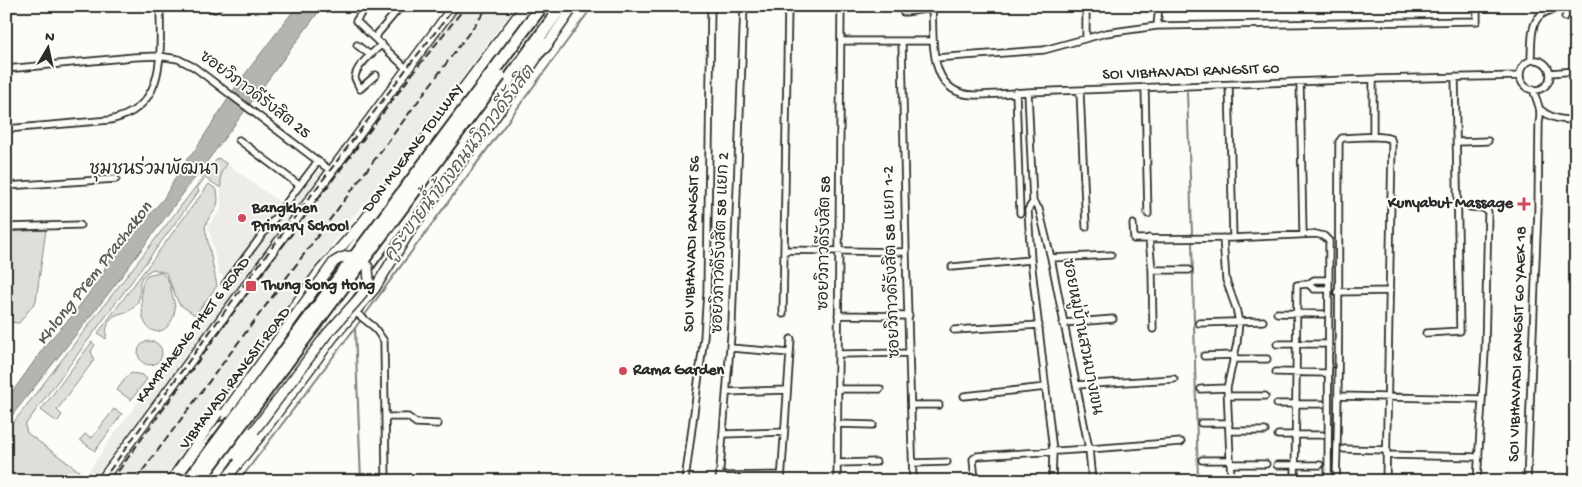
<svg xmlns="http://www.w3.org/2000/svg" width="1582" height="487" viewBox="0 0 1582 487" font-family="'Gochi Hand','Playpen Sans Thai',sans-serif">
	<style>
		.built { fill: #edece8 }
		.green { fill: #dfdeda; stroke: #858482 }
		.water { fill: #b5b4b1; stroke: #7e7d7b }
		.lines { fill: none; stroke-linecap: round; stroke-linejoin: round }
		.stream { stroke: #7e7d7b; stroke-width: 2 }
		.street-casing { stroke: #2b2b2b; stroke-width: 9 }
		.secondary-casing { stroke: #2b2b2b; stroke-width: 12 }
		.highway-casing { stroke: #2b2b2b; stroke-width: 15 }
		.street { stroke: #fdfcf7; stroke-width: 5.5 }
		.secondary { stroke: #fdfcf7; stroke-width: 9 }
		.highway { stroke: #fdfcf7; stroke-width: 11 }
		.rail { stroke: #2b2b2b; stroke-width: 2; stroke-dasharray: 8 4; stroke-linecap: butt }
		.secondary-bridge-casing { stroke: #2b2b2b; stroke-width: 12; stroke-linecap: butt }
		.highway-bridge-casing { stroke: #2b2b2b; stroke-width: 15; stroke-linecap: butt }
		.secondary-bridge { stroke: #fdfcf7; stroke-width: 9 }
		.highway-bridge { stroke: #fdfcf7; stroke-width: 11 }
		.poi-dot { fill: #d1495b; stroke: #fdfcf7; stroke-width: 2 }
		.labels { text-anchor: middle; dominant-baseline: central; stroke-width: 4; stroke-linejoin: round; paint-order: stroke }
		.street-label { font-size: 16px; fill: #2b2b2b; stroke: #fdfcf7 }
		.poi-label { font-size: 16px; font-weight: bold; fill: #2b2b2b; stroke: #fdfcf7; text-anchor: start }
		.water-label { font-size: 18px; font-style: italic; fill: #5b5b5a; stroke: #fdfcf7 }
		.neighbourhood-label { font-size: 18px; fill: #2b2b2b; stroke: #fdfcf7 }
	</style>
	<rect width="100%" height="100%" fill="#fdfcf7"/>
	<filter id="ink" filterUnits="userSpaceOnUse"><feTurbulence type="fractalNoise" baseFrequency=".02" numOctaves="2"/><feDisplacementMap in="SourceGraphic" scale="10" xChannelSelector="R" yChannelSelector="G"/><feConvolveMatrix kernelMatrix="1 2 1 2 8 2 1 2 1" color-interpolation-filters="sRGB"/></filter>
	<g filter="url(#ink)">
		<path class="built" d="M 451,6 L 516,6 L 385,180 L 347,224 L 162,481 L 82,481 L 117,430 L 296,197 L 339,150 Z
			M 227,164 L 281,203 L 226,279 L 219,274 L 208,225 L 221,210 L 221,173 Z"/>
		<path class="green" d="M 218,158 L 227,164 L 221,173 L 221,188 L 205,178 L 197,188 L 199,191 L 25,425 L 27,433 L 79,471 L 72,481 L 20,481 L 6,471 L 6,432 Z
			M 209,184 L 217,190 C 221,213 210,210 205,227 L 217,286 L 195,315 L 179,304 L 166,273 L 153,269 C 132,280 144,287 138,301 C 129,322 106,302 106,339 L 98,333 Z
			M 46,230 L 36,301 L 19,323 L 6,322 L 6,232 Z
			M 159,272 C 167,275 169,281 171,290 C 172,295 175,303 175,309 C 171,338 143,340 142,309 C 142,298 139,284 147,275 Z
			M138 353a12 12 0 1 1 24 0a12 12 0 1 1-24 0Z
			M 92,342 L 95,345 L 91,351 L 94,360 L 57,410 L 62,415 L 57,422 L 41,410 Z
			M 131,373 L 143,375 L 147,379 L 131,400 L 117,390 L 127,376 Z
			M 114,409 L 122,414 L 95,451 L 80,440 L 85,434 L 92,438 Z"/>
		<path class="water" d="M 297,6 L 323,6 L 112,289 L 6,423 L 6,401 L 47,343 L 71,317 L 102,276 L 106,265 L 164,198 L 185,161 L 193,153 L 239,82 Z"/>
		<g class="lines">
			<path class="stream" d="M 1187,92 L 1192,234
				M 1192,241 L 1198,481
				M 364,316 L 593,6
				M 355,328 L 361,481
				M 239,481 L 361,320"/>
			<defs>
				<path id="street" d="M 207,6 L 215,9 L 219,6
					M 900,6 L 903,12 L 906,12 L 932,8
					M 932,6 C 934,39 927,94 974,95 C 992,95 1010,93 1028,92 L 1373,79 L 1520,76
					M 6,7 L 13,6
					M 1086,9 L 1086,38
					M 362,12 L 356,21 L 407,69
					M 1565,17 L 1572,7
					M 1157,26 L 1159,6
					M 375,37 L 401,6
					M 841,41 L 933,41
					M 902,42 L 906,252 L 913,481
					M 357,45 L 370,55
					M 935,58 L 1044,50 L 1106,33 L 1157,26 L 1477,21 L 1477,6
					M 1531,60 C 1532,20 1531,9 1576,7
					M1520 75a15 15 0 1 1 30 0a15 15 0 1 1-30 0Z
					M 6,69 L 134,57 L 159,56 L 178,59 L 194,67 L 331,171
					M 1550,73 L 1576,71
					M 376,75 L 360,89 C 359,86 356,81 355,78 C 355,66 375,51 382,44
					M 1300,82 L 1303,234
					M 1229,85 L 1233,238
					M 1145,88 L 1148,214
					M 1080,91 L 1086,227
					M 1016,92 L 1020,213
					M 1028,92 L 1033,202 L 1028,210 L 1031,260 L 1053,451 L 1052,481
					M 1541,110 C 1552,119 1562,120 1576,120
					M 6,129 L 110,120 C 168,108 160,52 160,6
					M 1373,137 L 1373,79
					M 239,140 L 299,185
					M 1458,142 L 1488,141
					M 6,186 L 116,179
					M 1575,201 L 1576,201
					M 1033,202 L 1039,209 L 1051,258 L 1089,449 L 1092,481
					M 1470,207 L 1484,208 L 1488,212 L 1485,352 L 1477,481
					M 1133,224 L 1134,239 L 1233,238 L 1316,234 L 1324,236 L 1329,241 L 1328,481
					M 6,227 L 80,225
					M 1149,238 L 1152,270 L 1153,329
					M 1223,238 L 1226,280 L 1236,308 L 1239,322 L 1237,343 L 1227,388 L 1231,481
					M 784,250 L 906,252
					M 1051,258 L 1111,255
					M 952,267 L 1031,260
					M 1152,270 L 1189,270
					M 225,284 L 318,161
					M 1329,289 L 1314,289 L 1308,284 L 1314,280 L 1329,280
					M 1337,292 L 1390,291
					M 355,312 L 374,327 L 384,341 L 386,481
					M 1277,313 L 1323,314
					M 783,314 L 788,6
					M 838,315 L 909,316
					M 1063,323 L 1113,319
					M 1199,323 L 1263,321
					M 954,330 L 1039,325
					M 1426,333 L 1460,331 L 1455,77
					M 1277,344 L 1324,344
					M 731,348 L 790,353
					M 838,354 L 909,353
					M 1204,356 L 1234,355
					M 1233,359 L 1267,359
					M 1276,372 L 1325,373
					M 1076,385 L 1174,379
					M 838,389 L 880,389
					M 1201,389 L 1227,388
					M 728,392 L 787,390
					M 964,396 L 1046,387
					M 1228,396 L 1265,396
					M 1339,396 L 1482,399
					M 1277,404 L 1322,404
					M 911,405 L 939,405
					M 385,417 L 408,417 L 416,423 L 438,424
					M 1201,423 L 1229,423
					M 837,424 L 873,425
					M 1230,431 L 1265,431
					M 724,434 L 784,432
					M 1278,435 L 1322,435
					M 1344,449 L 1387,450
					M 1387,455 L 1479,457
					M 1202,460 L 1230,460
					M 838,463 L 876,462
					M 913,463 L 947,462
					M 1231,464 L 1266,464
					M 1277,465 L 1320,465
					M 720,476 L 781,475
					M 685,481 L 704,337 L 707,293 L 711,6
					M 719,481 L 732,323 L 744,6
					M 781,481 L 791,339
					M 837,481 L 841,6
					M 975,481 L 973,459 L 977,456 L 1089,449 L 1181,442
					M 1295,481 L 1297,285 L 1308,284
					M 1336,481 C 1340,368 1338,255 1339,142 L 1342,138 C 1357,138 1377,134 1391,139 L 1392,143 L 1386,481
					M 1527,481 L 1538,209 L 1539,123 C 1542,108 1537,103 1533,89"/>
				<path id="secondary" d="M 544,49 L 574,6
					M 238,457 L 254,431
					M 101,481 L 454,6
					M 171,481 L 219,411 L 320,271 L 363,222 L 525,6
					M 224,481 L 260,436 L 334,336 L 375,288 L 412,228 L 493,120 L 536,59"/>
				<path id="highway" d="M 527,64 L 547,44
					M 294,330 L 532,6
					M 180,481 L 222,427
					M 210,481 L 402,219 L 501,90 L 562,6"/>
			</defs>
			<use href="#street" class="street-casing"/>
			<use href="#secondary" class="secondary-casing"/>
			<use href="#highway" class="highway-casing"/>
			<use href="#street" class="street"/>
			<use href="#secondary" class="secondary"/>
			<use href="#highway" class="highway"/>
			<path class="rail" d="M 102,481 L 246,282 L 407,68 L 456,6
				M 111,481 L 252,287 L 413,73 L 466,6
				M 135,481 L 489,6"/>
			<defs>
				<path id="secondary-bridge" d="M 225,413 L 334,262 C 349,252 355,255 368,267 L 369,282 L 360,297 L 327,334 L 254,431"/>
				<path id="highway-bridge" d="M 188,481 L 390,209 L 542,6
					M 199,481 L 500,76"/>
			</defs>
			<use href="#secondary-bridge" class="secondary-bridge-casing"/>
			<use href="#highway-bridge" class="highway-bridge-casing"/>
			<use href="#secondary-bridge" class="secondary-bridge"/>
			<use href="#highway-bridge" class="highway-bridge"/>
		</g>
	</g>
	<g class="poi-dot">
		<path d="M1521.5 196.5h5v5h5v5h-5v5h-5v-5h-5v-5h5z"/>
		<circle cx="242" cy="218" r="5"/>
		<rect x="245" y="280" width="12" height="12" rx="2.5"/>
		<circle cx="623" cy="371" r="5"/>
	</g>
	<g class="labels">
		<g class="street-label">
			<text transform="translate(1191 73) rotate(-2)">SOI VIBHAVADI RANGSIT 60</text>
			<text transform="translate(254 96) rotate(37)">ซอยวิภาวดีรังสิต 25</text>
			<text transform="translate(414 149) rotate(-53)">DON MUEANG TOLLWAY</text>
			<text transform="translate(722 243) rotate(-88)">ซอยวิภาวดีรังสิต 58 แยก 2</text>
			<text transform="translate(826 243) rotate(-89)">ซอยวิภาวดีรังสิต 58</text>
			<text transform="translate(693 244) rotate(-88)">SOI VIBHAVADI RANGSIT 56</text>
			<text transform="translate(893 262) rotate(-92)">ซอยวิภาวดีรังสิต 58 แยก 1-2</text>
			<text transform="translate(194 331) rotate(-53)">KAMPHAENG PHET 6 ROAD</text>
			<text transform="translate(1081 337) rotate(79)">ซอยหมู่บ้านสวนบางเขน</text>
			<text transform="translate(1519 344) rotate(-88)">SOI VIBHAVADI RANGSIT 60 YAEK 18</text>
			<text transform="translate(236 379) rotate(-53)">VIBHAVADI RANGSIT ROAD</text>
		</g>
		<g class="poi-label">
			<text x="1513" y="204" text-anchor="end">Kunyabut Massage</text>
			<text x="252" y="209">Bangkhen<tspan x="252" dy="18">Primary School</tspan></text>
			<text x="262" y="286">Thung Song Hong</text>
			<text x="633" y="371">Rama Garden</text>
		</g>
		<g class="water-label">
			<text transform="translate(460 164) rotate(-53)">คูระบายน้ำข้างถนนวิภาวดีรังสิต</text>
			<text transform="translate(95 274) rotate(-52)">Khlong Prem Prachakon</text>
		</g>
		<g class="neighbourhood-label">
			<text x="154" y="170">ชุมชนร่วมพัฒนา</text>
		</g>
	</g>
	<rect width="1582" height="487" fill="none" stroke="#fdfcf7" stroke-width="25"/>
	<rect x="12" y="12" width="1557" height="462" fill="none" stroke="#2b2b2b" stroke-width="2" filter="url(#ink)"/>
	<g transform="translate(48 48) rotate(9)" stroke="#fdfcf7" stroke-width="4" paint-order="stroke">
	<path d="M0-4L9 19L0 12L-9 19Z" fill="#2b2b2b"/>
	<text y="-8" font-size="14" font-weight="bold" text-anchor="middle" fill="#2b2b2b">N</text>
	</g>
</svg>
